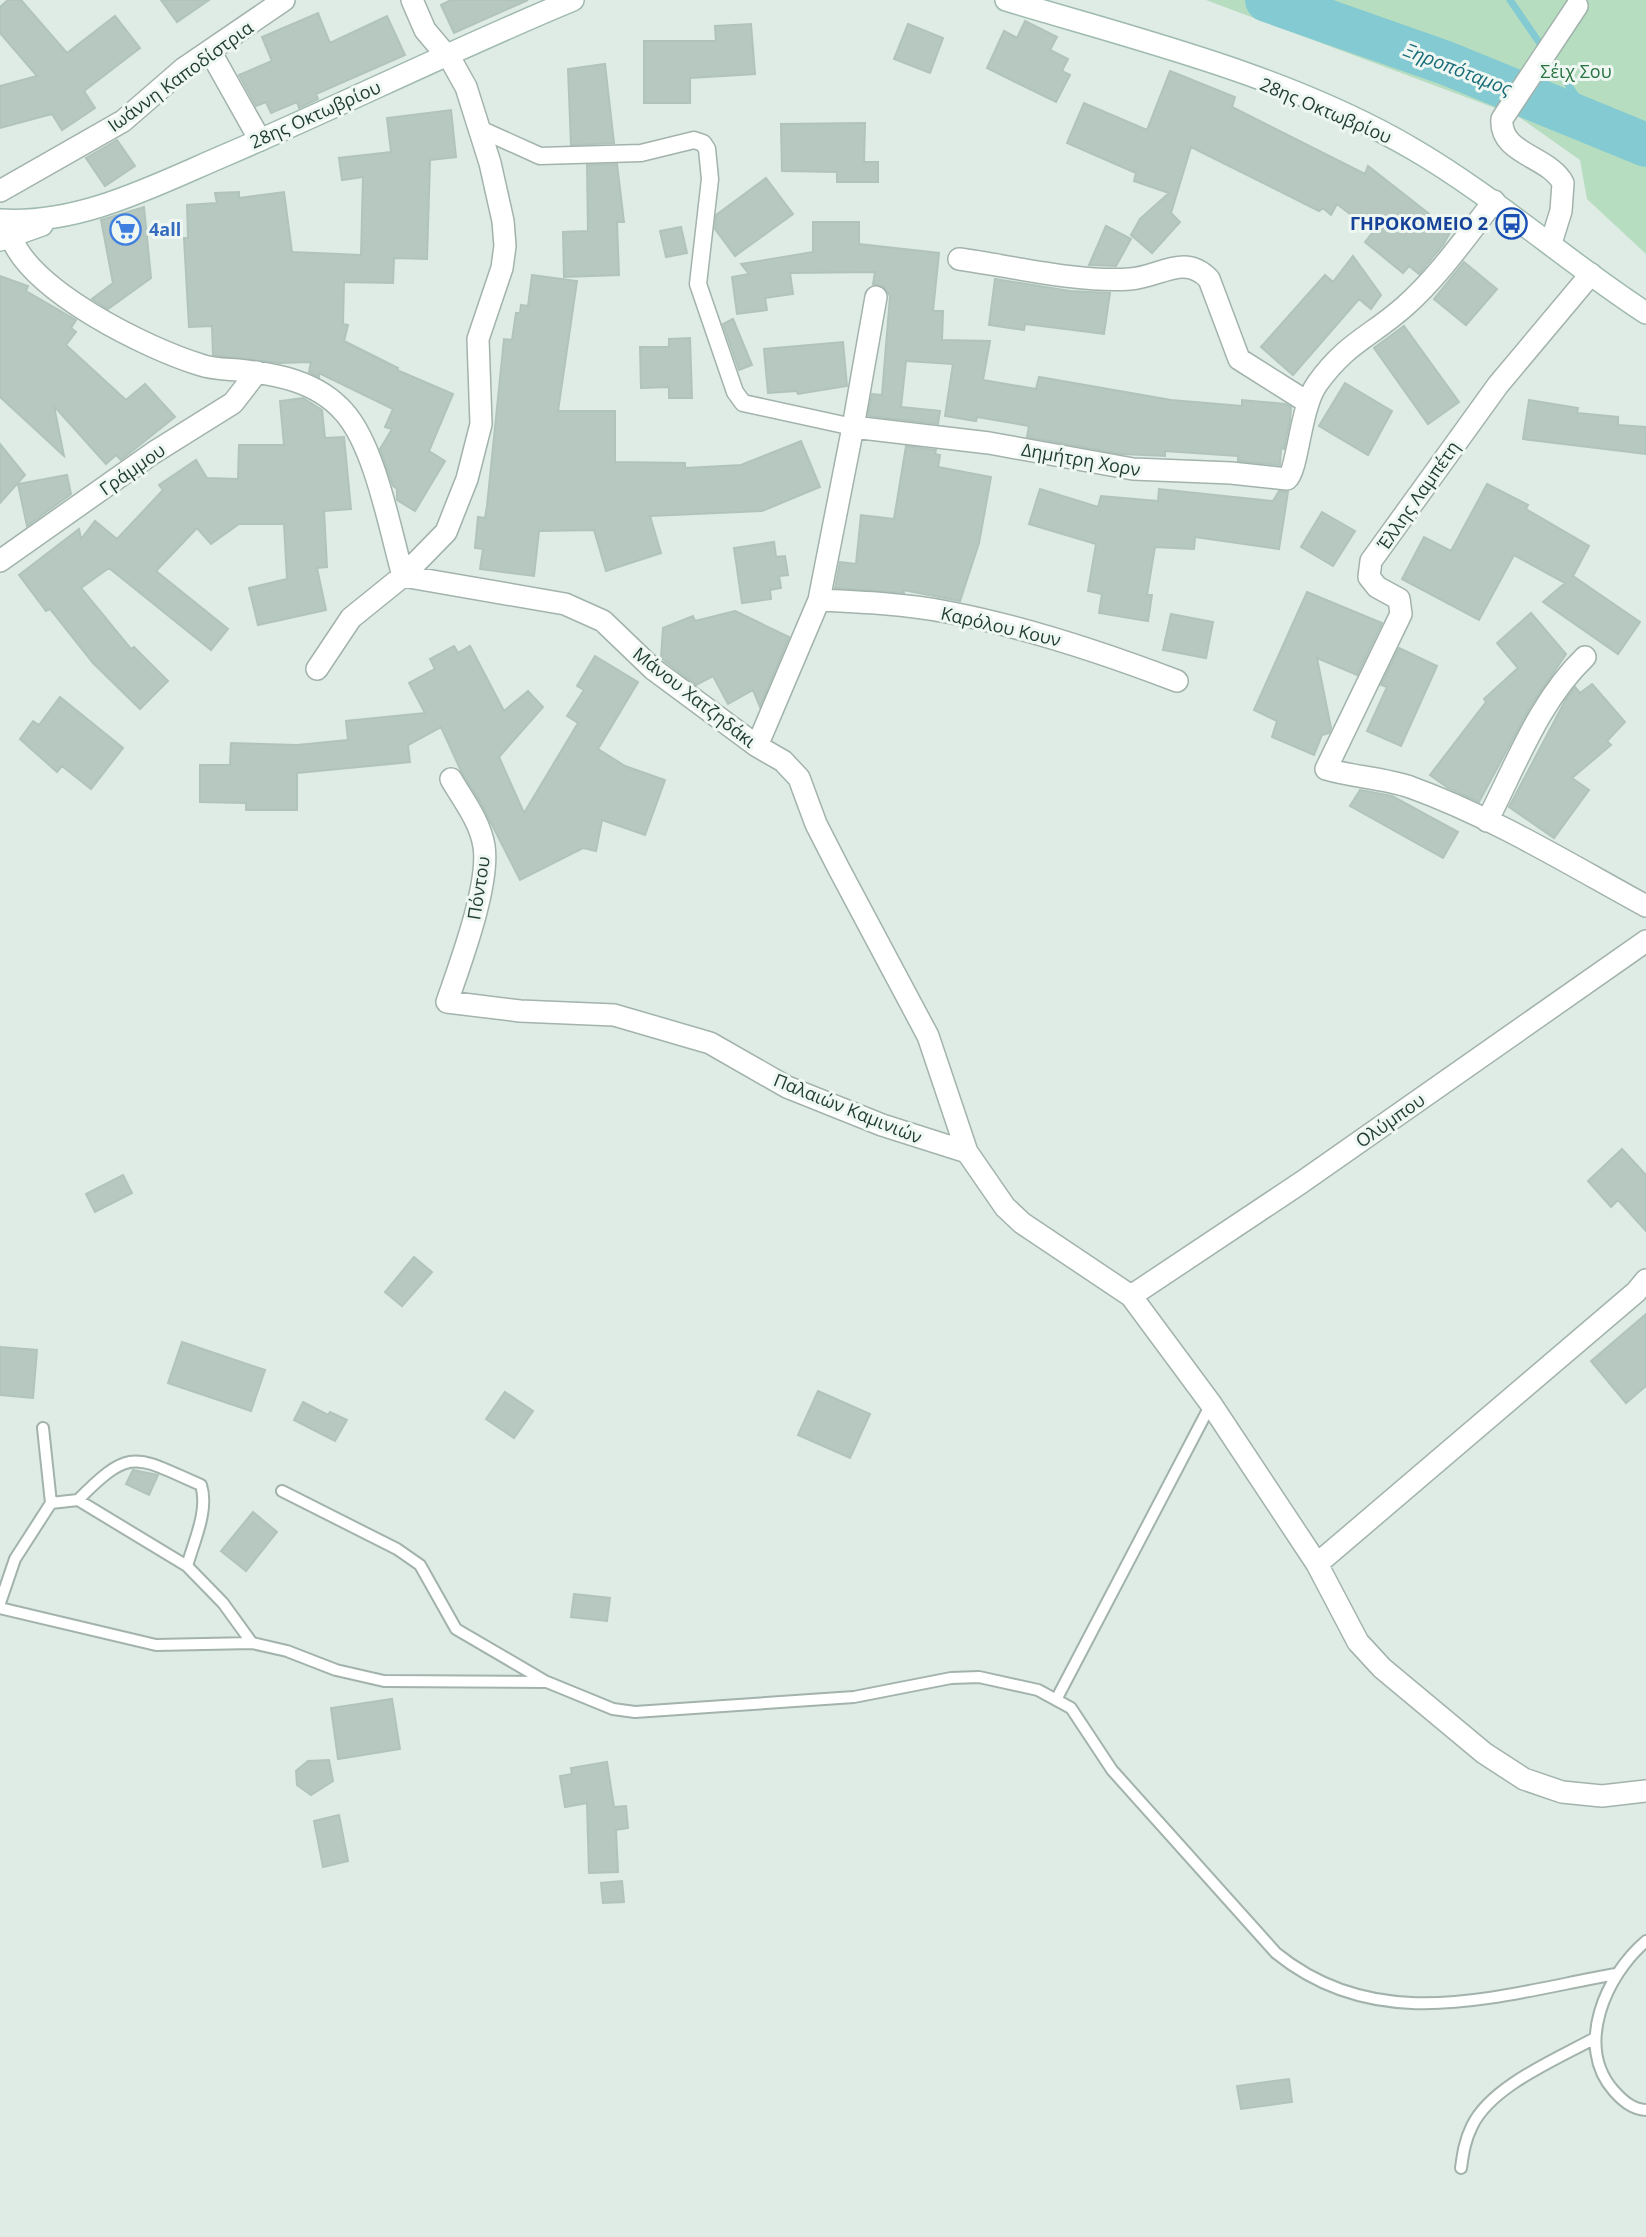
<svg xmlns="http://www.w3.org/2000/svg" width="1646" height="2237" viewBox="0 0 1646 2237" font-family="'Open Sans',sans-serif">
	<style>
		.green { fill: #b6ddbf }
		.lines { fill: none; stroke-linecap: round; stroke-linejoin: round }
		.stream { stroke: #84cad2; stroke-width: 7 }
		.river { stroke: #84cad2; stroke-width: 44 }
		.building { fill: #b7c8c0; stroke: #b1c4bb; stroke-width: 2 }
		.service-casing { stroke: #a2b3ac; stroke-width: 14 }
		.pedestrian-casing { stroke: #a2b3ac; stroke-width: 19 }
		.minor-casing { stroke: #a2b3ac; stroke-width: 24 }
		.secondary-casing { stroke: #9fbaaf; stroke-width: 24 }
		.service { stroke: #fff; stroke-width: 10 }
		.pedestrian { stroke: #fff; stroke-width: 16 }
		.minor { stroke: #fff; stroke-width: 21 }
		.secondary { stroke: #fff; stroke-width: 21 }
		.labels { text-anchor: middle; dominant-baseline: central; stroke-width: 6; stroke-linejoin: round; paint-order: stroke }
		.park-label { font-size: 18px; fill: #287342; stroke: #eff7f3 }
		.street-label { font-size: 18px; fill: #1f3b32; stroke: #eff7f3 }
		.transit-label { font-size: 18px; font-weight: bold; fill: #164399; stroke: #eff7f3; text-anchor: end }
		.shop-label { font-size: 18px; font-weight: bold; fill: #366cbe; stroke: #eff7f3; text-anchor: start }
		.water-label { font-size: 19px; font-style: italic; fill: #186c78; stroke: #eff7f3 }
	</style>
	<rect width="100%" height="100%" fill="#dfebe5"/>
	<path class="green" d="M 1206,0 L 1646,0 L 1646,254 L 1587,199 L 1580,160 L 1519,117 Z"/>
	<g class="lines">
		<path class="stream" d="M 1510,0 L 1596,125"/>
		<path class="river" d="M 1267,0 L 1446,63 L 1646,145"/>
	</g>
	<path class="building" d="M 8,0 L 21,0 L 67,53 L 115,16 L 140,48 L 84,91 L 95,108 L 62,130 L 52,114 L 0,128 L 0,86 L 37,76 L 0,33 L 0,7 Z
		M 161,0 L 209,0 L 177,22 Z
		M 451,0 L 528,0 L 454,33 L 441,5 Z
		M 318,13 L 330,43 L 387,16 L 405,55 L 316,94 L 318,99 L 299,108 L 297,102 L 271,113 L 266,102 L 256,106 L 239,75 L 272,61 L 262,37 Z
		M 1025,21 L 1057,37 L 1050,50 L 1068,59 L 1062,71 L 1070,75 L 1056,102 L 987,68 L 1004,31 L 1017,38 Z
		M 751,24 L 755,74 L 690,78 L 690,103 L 644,103 L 644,41 L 716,41 L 715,26 Z
		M 908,24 L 943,38 L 930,73 L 894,59 Z
		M 605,64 L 614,143 L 571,145 L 568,69 Z
		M 1170,71 L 1235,97 L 1232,107 L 1365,174 L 1368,166 L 1451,231 L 1443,245 L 1419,274 L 1409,266 L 1403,273 L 1365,242 L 1373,232 L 1337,204 L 1331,215 L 1323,208 L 1319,211 L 1191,147 L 1171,213 L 1180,222 L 1152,253 L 1131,235 L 1140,219 L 1169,193 L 1134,181 L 1136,173 L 1067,143 L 1084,103 L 1147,130 Z
		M 451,110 L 456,157 L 430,160 L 427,259 L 394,258 L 393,283 L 344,282 L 343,324 L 348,325 L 344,341 L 398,368 L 397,370 L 453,394 L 429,451 L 445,461 L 415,511 L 397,500 L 397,489 L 393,486 L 380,449 L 392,429 L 385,427 L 393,409 L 319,373 L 319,377 L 309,372 L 311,362 L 280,363 L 213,355 L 212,326 L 189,327 L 184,238 L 188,238 L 187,205 L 217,203 L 215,193 L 239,192 L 239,198 L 284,192 L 292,252 L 361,255 L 363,177 L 342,180 L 339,158 L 391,152 L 387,118 Z
		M 865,123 L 864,162 L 878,162 L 878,182 L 837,182 L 837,172 L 782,171 L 781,124 Z
		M 117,140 L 135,166 L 105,186 L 86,158 Z
		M 617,164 L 624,222 L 617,222 L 619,275 L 564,277 L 563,232 L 588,231 L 587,165 Z
		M 766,178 L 793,214 L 735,256 L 715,229 L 716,215 Z
		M 144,207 L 151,278 L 108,309 L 92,299 L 113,283 L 101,220 Z
		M 813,222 L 859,222 L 859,244 L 939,253 L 933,311 L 943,311 L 942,340 L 990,341 L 983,380 L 1036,389 L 1039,377 L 1171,400 L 1242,406 L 1242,400 L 1285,404 L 1291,407 L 1290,420 L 1284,449 L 1281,448 L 1280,465 L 1238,461 L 1238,456 L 1165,451 L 1165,456 L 1121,454 L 1027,437 L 1029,426 L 977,417 L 976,421 L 945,416 L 953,364 L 906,361 L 901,407 L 940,411 L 938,424 L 868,416 L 872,394 L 882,395 L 890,296 L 884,287 L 873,284 L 875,272 L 790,273 L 793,294 L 765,298 L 767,310 L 737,314 L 732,277 L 749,274 L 741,264 L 813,252 Z
		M 1106,226 L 1131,239 L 1116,266 L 1089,265 Z
		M 681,227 L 687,253 L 666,257 L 660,231 Z
		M 1353,256 L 1381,295 L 1371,309 L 1359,299 L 1293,375 L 1261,347 L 1325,275 L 1333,282 Z
		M 1464,262 L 1497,289 L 1466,325 L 1434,299 Z
		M 532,275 L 577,281 L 558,411 L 615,411 L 615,462 L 685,463 L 685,468 L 741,465 L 801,441 L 820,487 L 762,511 L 650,516 L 661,553 L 606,571 L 594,530 L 539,531 L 534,576 L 480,569 L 483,549 L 475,548 L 478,517 L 485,518 L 487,506 L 504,339 L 512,340 L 516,313 L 520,313 L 521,305 L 528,306 Z
		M 0,276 L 28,286 L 26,291 L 76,320 L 71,328 L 76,332 L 66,345 L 126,400 L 145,384 L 175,417 L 121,460 L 116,455 L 106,464 L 54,406 L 64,456 L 0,397 Z
		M 995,279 L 1070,291 L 1110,293 L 1104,334 L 1025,324 L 1024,330 L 989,325 Z
		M 733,319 L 752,365 L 739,370 L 723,324 Z
		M 1404,326 L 1459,402 L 1428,424 L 1374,348 Z
		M 690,338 L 692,398 L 669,398 L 669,387 L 641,388 L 640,347 L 669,347 L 669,339 Z
		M 843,342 L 847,386 L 798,394 L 797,391 L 768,393 L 764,349 Z
		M 1345,383 L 1392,411 L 1368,455 L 1319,426 Z
		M 303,398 L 322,410 L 325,438 L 344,437 L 351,509 L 324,511 L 327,567 L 317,568 L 326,610 L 258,625 L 249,588 L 287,579 L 284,524 L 239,524 L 211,544 L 197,528 L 156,571 L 228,629 L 211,650 L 109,568 L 81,588 L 131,649 L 134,647 L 168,681 L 140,709 L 93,663 L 50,609 L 46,611 L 19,575 L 79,529 L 81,539 L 95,521 L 117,539 L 163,490 L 159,485 L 196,460 L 207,478 L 238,479 L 239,445 L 284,445 L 280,401 Z
		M 1529,400 L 1578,408 L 1577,413 L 1618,417 L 1618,425 L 1646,427 L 1646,454 L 1523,439 Z
		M 0,444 L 25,475 L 0,503 Z
		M 906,446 L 936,450 L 935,454 L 940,455 L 938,467 L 991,477 L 979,543 L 960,601 L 903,590 L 904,593 L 835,588 L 840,562 L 856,564 L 861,515 L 894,519 Z
		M 67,475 L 71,494 L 27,526 L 18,484 Z
		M 1487,484 L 1528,505 L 1526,509 L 1589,546 L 1573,576 L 1640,622 L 1618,654 L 1543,602 L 1565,583 L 1514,555 L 1479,620 L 1402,579 L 1424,537 L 1451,551 Z
		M 1040,489 L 1098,507 L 1101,496 L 1158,501 L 1159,489 L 1273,501 L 1279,491 L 1288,492 L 1279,549 L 1195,537 L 1194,549 L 1155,547 L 1147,595 L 1152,595 L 1148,621 L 1099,613 L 1102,594 L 1088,591 L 1096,544 L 1029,524 Z
		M 1322,512 L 1355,531 L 1333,566 L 1301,547 Z
		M 774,542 L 776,557 L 785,556 L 788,575 L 779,576 L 781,588 L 770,590 L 771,599 L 742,603 L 734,548 Z
		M 1307,592 L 1382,623 L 1357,675 L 1317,658 L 1331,728 L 1329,733 L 1322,735 L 1314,755 L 1272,737 L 1277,721 L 1254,710 Z
		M 735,611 L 789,637 L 760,707 L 753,690 L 728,704 L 713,676 L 696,685 L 661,658 L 663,628 L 693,616 L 695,621 Z
		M 1531,613 L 1566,654 L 1530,707 L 1479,802 L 1448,788 L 1430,775 L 1486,702 L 1484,699 L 1518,668 L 1497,643 Z
		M 1171,614 L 1213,622 L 1206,658 L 1163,650 Z
		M 454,646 L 458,653 L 470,646 L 504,711 L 528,691 L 543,707 L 499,757 L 524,813 L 578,723 L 567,716 L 584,690 L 577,686 L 595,656 L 638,682 L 598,749 L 625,766 L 665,780 L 645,835 L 602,820 L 596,851 L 583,848 L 520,880 L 482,805 L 461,771 L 441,727 L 408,745 L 410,762 L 297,773 L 297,810 L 246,810 L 246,803 L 200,802 L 200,765 L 230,765 L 231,743 L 297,745 L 348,740 L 346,721 L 425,713 L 409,683 L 435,669 L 430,659 Z
		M 1399,648 L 1437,666 L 1401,746 L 1367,731 L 1387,687 L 1381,685 Z
		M 1592,684 L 1625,722 L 1607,741 L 1611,745 L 1572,778 L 1589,790 L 1554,838 L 1509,807 L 1565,701 L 1575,687 L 1580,693 Z
		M 60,697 L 123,748 L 91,789 L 62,766 L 57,772 L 20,739 L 33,721 L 39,725 Z
		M 1360,790 L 1392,796 L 1458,832 L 1443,858 L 1350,806 Z
		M 1622,1149 L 1646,1175 L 1646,1231 L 1618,1200 L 1611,1207 L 1588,1181 Z
		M 123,1175 L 132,1193 L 95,1212 L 86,1194 Z
		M 414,1257 L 432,1272 L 402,1306 L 385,1292 Z
		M 1646,1314 L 1646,1386 L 1626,1403 L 1591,1361 Z
		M 182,1342 L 265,1370 L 251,1411 L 168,1383 Z
		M 0,1347 L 37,1350 L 33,1398 L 0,1395 Z
		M 818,1391 L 870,1414 L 850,1458 L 798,1435 Z
		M 505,1392 L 533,1411 L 514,1438 L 486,1419 Z
		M 303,1402 L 328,1415 L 330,1412 L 347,1420 L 335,1441 L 294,1420 Z
		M 133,1470 L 158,1475 L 149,1495 L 126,1484 Z
		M 253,1512 L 277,1532 L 246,1571 L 221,1551 Z
		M 574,1594 L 610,1598 L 607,1621 L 571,1617 Z
		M 392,1699 L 400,1749 L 338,1759 L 331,1708 Z
		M 329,1760 L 333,1781 L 311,1795 L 297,1785 L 296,1771 L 308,1761 Z
		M 607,1762 L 614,1807 L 626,1806 L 628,1828 L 616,1830 L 618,1872 L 589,1873 L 587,1803 L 565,1807 L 560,1776 L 572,1774 L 571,1768 Z
		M 339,1815 L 348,1861 L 323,1867 L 314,1821 Z
		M 622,1881 L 624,1902 L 603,1903 L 601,1883 Z
		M 1289,2079 L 1292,2102 L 1241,2109 L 1237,2086 Z"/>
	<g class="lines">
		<defs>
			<path id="service" d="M 43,1428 L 51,1503
				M 282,1491 L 397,1549 L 420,1565 L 456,1629 L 545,1681
				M 78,1500 C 132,1445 136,1457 201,1485 C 209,1510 194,1541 187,1566
				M 0,1603 L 15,1559 L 51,1503 L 78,1500 L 187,1566 L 223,1603 L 252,1643
				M 0,1608 L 156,1645 L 252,1643 L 287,1651 L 336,1670 L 384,1681 L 547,1682 L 613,1709 L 635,1712 L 854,1697 L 951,1678 L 979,1677 L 1038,1690 L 1071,1708 L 1112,1770 L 1276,1953 C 1379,2037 1498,1995 1616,1974
				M 1057,1698 L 1211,1404
				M 1646,1941 C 1606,1975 1574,2046 1614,2091 C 1623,2101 1632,2109 1646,2110
				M 1461,2168 C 1463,2153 1465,2140 1472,2126 C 1491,2086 1557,2059 1595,2038"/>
			<path id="pedestrian" d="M 480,129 L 540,156 L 641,153 L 694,140 L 703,143 L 707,149 L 710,179 L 698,284 L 735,392 L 743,403 L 853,427"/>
			<path id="minor" d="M 210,51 L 260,140
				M 0,191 L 123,121 L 183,69 L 284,0
				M 11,237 C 32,292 146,348 201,365 C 212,369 226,369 238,370 C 276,374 317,381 344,412 C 375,446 390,530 403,576 L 565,604 L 603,621 L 653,669 L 757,746 L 783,761 L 799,778 L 816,824 L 839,869 L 928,1036 L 967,1152 L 1005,1207 L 1022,1223 L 1131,1296 L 1211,1404 L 1317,1564 L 1358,1642 L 1382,1668 L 1484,1753 L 1524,1779 L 1562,1792 L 1602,1796 L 1646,1791
				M 1551,243 L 1561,211 L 1563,183 C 1549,156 1499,154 1502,119 L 1577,6
				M 959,259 C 1011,266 1079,283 1130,279 C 1160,277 1184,253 1209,279 L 1239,359 L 1307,402
				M 1591,274 L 1498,385 L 1371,561 L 1369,577 L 1377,587 L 1399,599 L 1401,614 L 1326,769 C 1353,777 1383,778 1410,787 C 1493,817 1569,864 1646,906
				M 853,427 L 876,297
				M 0,561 L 153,453 L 233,403 L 257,372
				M 819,600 C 861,602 905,604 947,612 C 1026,627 1101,652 1177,681
				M 317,669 L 351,618 L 403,576 L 446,532 L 467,479 L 481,424 L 478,339 L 502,268 L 505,246 L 503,221 L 490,163 L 466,87 L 452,62 L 425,30 L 412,0
				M 757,746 L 819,600 L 853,427 L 989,443 L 1133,469 L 1231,473 L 1287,479 C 1298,470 1300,408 1317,384 C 1346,343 1370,337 1404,307 C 1438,277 1466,237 1494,201
				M 451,779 C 463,800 480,821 484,846 C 490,885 460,964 447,1002 L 520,1011 L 614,1015 L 710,1043 L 787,1087 L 882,1125 L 967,1152
				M 1487,821 C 1516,765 1539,701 1585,657
				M 1131,1296 L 1302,1182 L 1646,941
				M 1317,1564 L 1636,1292 L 1646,1280"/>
			<path id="secondary" d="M 1006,0 C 1143,41 1288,76 1413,149 C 1495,197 1566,261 1646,313
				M 0,220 C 81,225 155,185 228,154 C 344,104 457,48 573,0
				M 0,240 L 42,225"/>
		</defs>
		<use href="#service" class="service-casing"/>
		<use href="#pedestrian" class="pedestrian-casing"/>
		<use href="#minor" class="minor-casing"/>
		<use href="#secondary" class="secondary-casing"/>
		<use href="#service" class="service"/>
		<use href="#pedestrian" class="pedestrian"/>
		<use href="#minor" class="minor"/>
		<use href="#secondary" class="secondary"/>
	</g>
	<defs>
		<symbol id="bus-ring" viewBox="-11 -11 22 22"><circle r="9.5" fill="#eff7f3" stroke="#1a4fb4" stroke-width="1.5"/><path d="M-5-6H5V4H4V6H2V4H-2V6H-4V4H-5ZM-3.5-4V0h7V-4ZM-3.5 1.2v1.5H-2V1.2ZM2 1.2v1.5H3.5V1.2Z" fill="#1a4fb4"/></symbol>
		<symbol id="supermarket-ring" viewBox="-11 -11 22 22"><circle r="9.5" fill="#eff7f3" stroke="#3f7fe0" stroke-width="1.5"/><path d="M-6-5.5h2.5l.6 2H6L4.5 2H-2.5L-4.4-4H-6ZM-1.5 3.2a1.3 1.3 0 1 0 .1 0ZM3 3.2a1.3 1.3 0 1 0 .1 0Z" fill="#3f7fe0"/></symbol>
	</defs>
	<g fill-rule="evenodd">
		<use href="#bus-ring" x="1494" y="206" width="35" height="35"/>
		<use href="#supermarket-ring" x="108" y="212" width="35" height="35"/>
	</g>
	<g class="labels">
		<g class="park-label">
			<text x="1576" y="71">Σέιχ Σου</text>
		</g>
		<g class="street-label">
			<text transform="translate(180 76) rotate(-36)">Ιωάννη Καποδίστρια</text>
			<text transform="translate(1326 110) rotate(23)">28ης Οκτωβρίου</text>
			<text transform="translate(315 114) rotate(-24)">28ης Οκτωβρίου</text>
			<text transform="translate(1081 459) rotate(10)">Δημήτρη Χορν</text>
			<text transform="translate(132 469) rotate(-35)">Γράμμου</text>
			<text transform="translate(1418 495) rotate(-55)">Έλλης Λαμπέτη</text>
			<text transform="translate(1001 626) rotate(13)">Καρόλου Κουν</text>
			<text transform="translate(695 697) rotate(38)">Μάνου Χατζηδάκι</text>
			<text transform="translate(478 888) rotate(-81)">Πόντου</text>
			<text transform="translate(848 1108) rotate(22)">Παλαιών Καμινιών</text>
			<text transform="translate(1390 1120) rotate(-35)">Ολύμπου</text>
		</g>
		<g class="transit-label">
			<text x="1488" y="223">ΓΗΡΟΚΟΜΕΙΟ 2</text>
		</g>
		<g class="shop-label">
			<text x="149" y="229">4all</text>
		</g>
		<g class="water-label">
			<text transform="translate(1458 69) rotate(21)">Ξηροπόταμος</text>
		</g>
	</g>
</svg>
